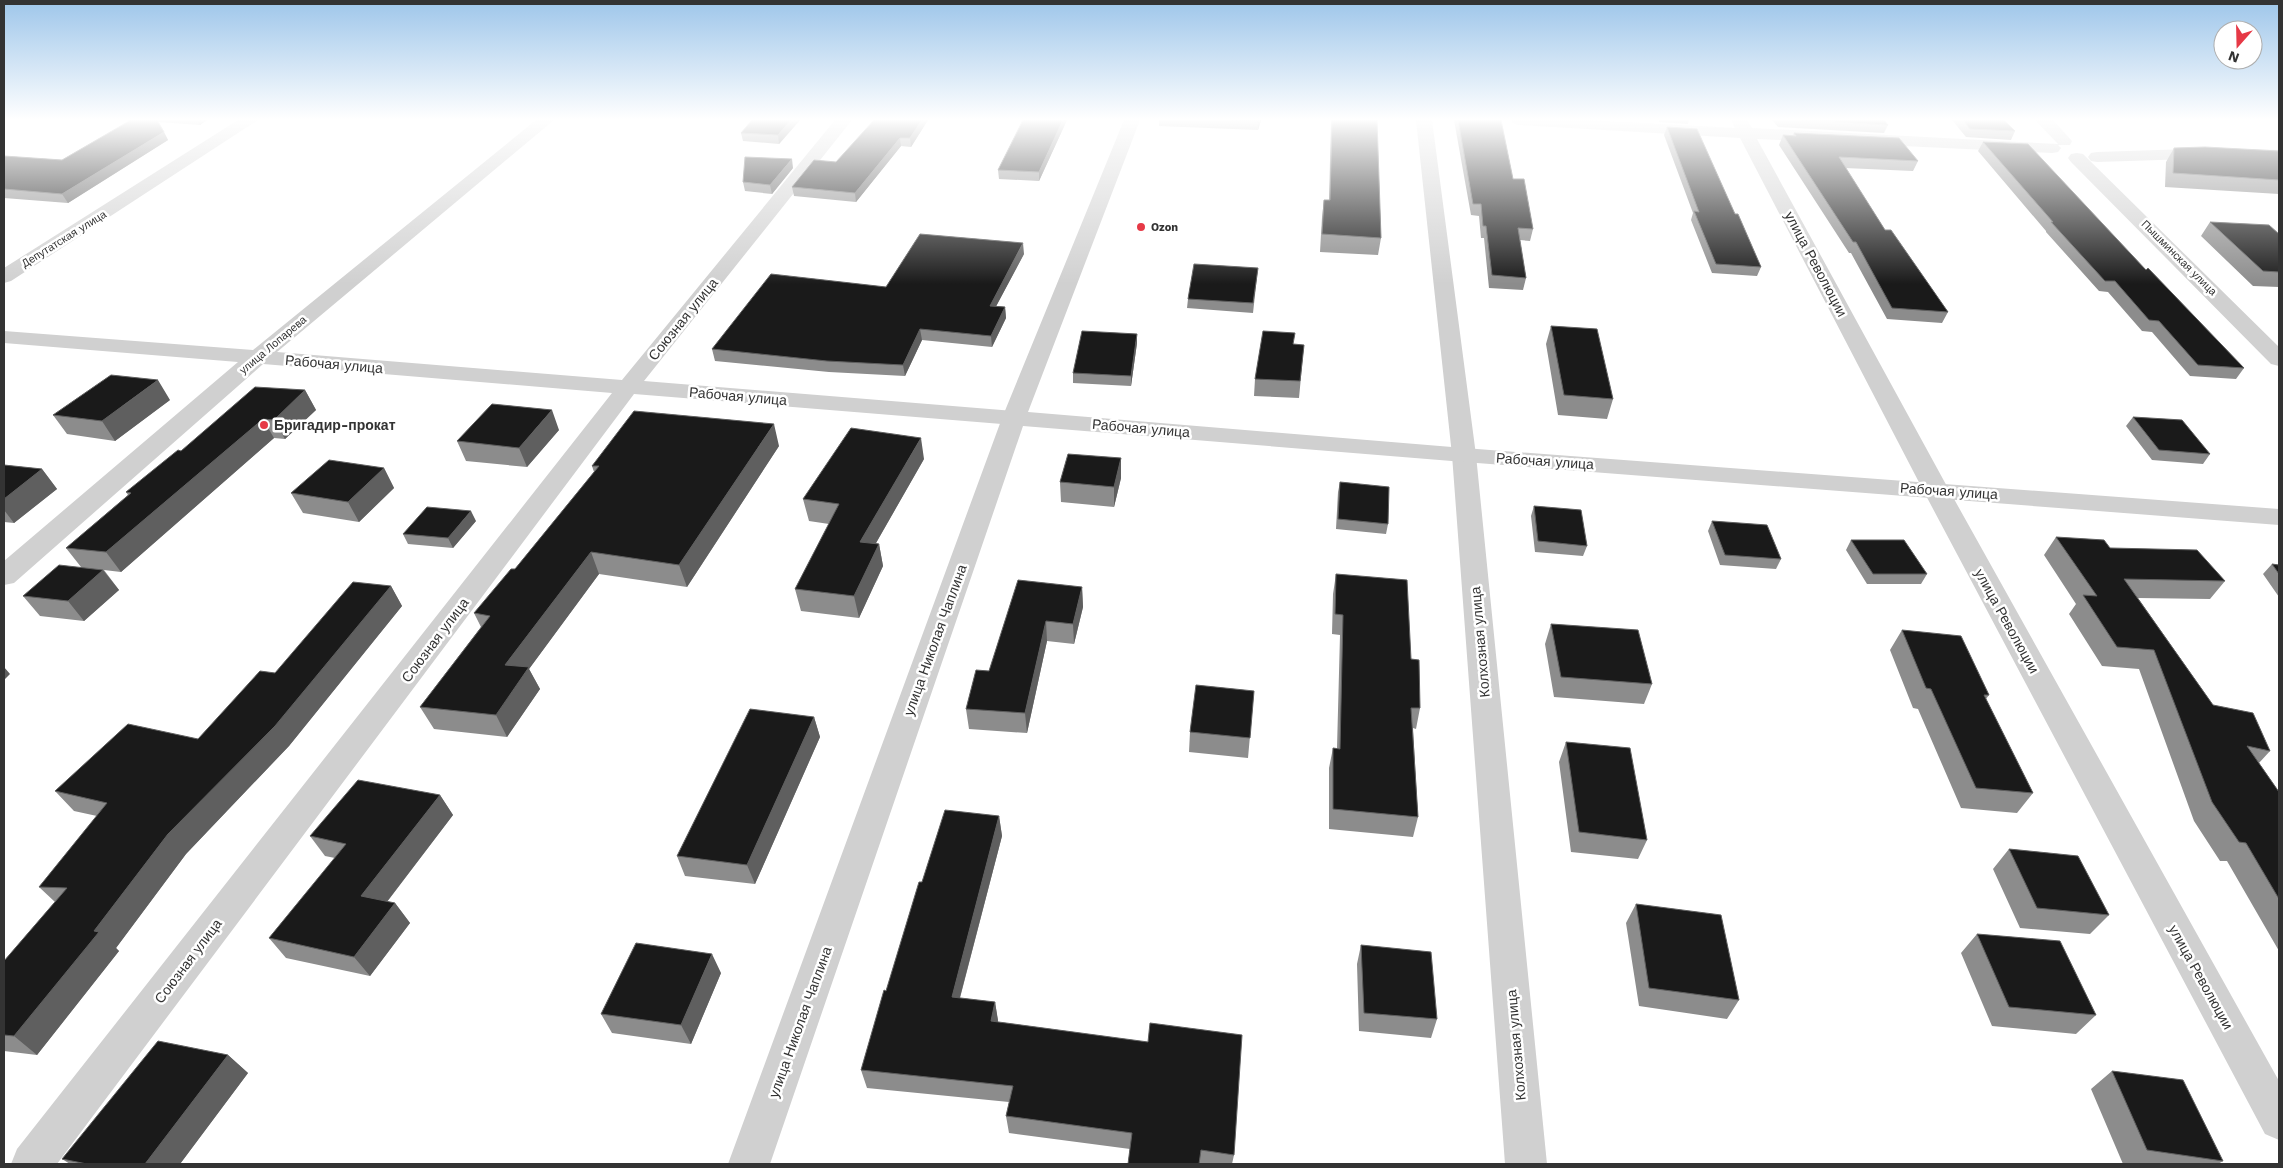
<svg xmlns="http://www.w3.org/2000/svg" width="2283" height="1168" viewBox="0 0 2283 1168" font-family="'Work Sans',sans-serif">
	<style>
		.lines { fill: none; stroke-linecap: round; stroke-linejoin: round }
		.minor { fill: #d0d0d0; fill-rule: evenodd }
		.tertiary { fill: #d0d0d0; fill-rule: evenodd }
		.wall { fill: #8c8c8c }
		.shaded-wall { fill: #5f5f5f }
		.building { fill: #1a1a1a; stroke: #5f5f5f }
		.poi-dot { fill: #e63946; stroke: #fff; stroke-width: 2 }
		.labels { text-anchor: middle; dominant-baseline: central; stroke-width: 5; stroke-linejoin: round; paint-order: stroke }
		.far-poi-label { font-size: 11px; font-weight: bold; fill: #333; stroke: #fff; text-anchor: start }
		.far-street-label { font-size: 11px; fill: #333; stroke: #fff }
		.street-label { font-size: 14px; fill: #333; stroke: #fff }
		.poi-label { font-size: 14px; font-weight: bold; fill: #333; stroke: #fff; text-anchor: start }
	</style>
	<rect width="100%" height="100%" fill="#fff"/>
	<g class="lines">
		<path class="minor" d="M 238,120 L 258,120 L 11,281 L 4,283 L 4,268 Z
			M 536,120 L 554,120 L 277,352 L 622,380 L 835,120 L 852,120 L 644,381 L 1014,411 L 1022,413 L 1026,418 L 1022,423 L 1014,425 L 634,394 L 57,1164 L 11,1164 L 17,1149 L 612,393 L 263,364 L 14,583 L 4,585 L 4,561 L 238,362 L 4,343 L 4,331 L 253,350 Z
			M 1416,120 L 1432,120 L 1476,455 L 1547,1164 L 1505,1164 L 1452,455 Z
			M 1511,120 L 1586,120 L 1735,128 L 1731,120 L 1747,120 L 1752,128 L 2058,144 L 2035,120 L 2053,120 L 2072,141 L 2070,145 L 2058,145 L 2061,148 L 2058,152 L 2052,153 L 1757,139 L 1949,490 L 2279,1081 L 2279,1140 L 2265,1134 L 1923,490 L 1740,138 L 1519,125 L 1513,123 Z
			M 2220,148 L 2279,150 L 2279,160 L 2220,158 L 2097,162 L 2091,161 L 2088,157 L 2091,153 L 2097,152 Z
			M 2077,153 L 2083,154 L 2279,347 L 2279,366 L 2271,364 L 2071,162 L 2068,158 L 2071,154 Z"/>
		<path class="tertiary" d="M 1124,120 L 1140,120 L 1028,412 L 1464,448 L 2279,509 L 2279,525 L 1464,462 L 1023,426 L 770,1164 L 728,1164 L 1002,418 Z"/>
	</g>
	<path class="wall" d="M 131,120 L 207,120 L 200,125 L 158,122 L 168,140 L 68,203 L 4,198 L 4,156 L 62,160 Z
		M 800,120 L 779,144 L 743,141 L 741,133 Z
		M 928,120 L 911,147 L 901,146 L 856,202 L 794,196 L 792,187 Z
		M 1067,120 L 1039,181 L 999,179 L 998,170 Z
		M 1159,120 L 1261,120 L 1258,130 L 1159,126 Z
		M 1331,120 L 1377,120 L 1381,238 L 1378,255 L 1320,252 L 1322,217 L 1324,200 L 1329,200 Z
		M 1454,120 L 1501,120 L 1513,179 L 1533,229 L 1530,241 L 1520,240 L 1526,278 L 1523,290 L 1489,288 L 1484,238 L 1481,238 L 1479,216 L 1471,215 Z
		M 1659,120 L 1689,120 L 1688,124 L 1659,122 Z
		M 1772,120 L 1884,120 L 1888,125 L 1884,133 L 1778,127 Z
		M 1952,120 L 2004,120 L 2015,131 L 2011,140 L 1966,137 Z
		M 1667,127 L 1735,214 L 1761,267 L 1757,276 L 1712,273 L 1691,220 L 1693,213 L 1664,135 Z
		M 1794,133 L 1918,161 L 1913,171 L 1845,168 L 1885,230 L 1948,312 L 1942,323 L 1887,319 L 1851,253 L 1849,253 L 1779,145 L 1783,135 L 1793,135 Z
		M 1983,142 L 2146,270 L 2244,368 L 2236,379 L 2190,376 L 2152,332 L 2142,331 L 2108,292 L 2099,291 L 2046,232 L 2046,231 L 1978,151 Z
		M 2174,148 L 2279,151 L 2279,194 L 2165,187 L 2166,162 Z
		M 793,168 L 772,194 L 745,191 L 743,182 Z
		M 2210,222 L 2279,234 L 2279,287 L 2253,286 L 2201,236 Z
		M 1024,254 L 996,306 L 1005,307 L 1006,318 L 992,347 L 922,340 L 905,376 L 829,372 L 715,361 L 712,349 L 886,287 Z
		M 1258,268 L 1253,313 L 1187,308 L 1188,299 Z
		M 1551,326 L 1613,399 L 1607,419 L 1558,415 L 1546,344 Z
		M 1137,343 L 1131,386 L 1073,383 L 1073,373 Z
		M 1294,345 L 1304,345 L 1299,398 L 1254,396 L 1255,379 Z
		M 305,390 L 316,410 L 285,439 L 274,438 L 121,572 L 104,570 L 119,590 L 84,621 L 40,616 L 23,596 L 81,567 L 66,548 L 128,495 L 126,492 L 181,451 Z
		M 170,400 L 115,441 L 67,434 L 53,415 Z
		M 2133,417 L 2210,454 L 2203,464 L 2152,460 L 2126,426 Z
		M 559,430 L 527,467 L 466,461 L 457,441 Z
		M 779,446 L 687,587 L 599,574 L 529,669 L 540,689 L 507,737 L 434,729 L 420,707 L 481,627 L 474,613 L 515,569 L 594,472 L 592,466 Z
		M 1121,458 L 1121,478 L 1114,507 L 1061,502 L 1060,482 Z
		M 924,459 L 876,543 L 879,544 L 883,566 L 859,618 L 801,611 L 795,589 L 829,524 L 809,521 L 803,499 Z
		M 4,465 L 42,469 L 57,489 L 14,523 L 4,522 Z
		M 384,468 L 394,488 L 359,522 L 303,513 L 291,493 Z
		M 1340,482 L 1388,524 L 1386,534 L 1336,529 L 1338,492 Z
		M 1534,506 L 1587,546 L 1583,556 L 1535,552 L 1531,516 Z
		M 476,521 L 453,548 L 408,544 L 403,534 Z
		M 1712,521 L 1781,559 L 1776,569 L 1720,565 L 1708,531 Z
		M 2056,537 L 2110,548 L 2225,581 L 2210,599 L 2138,598 L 2213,705 L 2270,751 L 2259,763 L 2279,792 L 2279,951 L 2227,861 L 2220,861 L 2194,821 L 2139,669 L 2102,666 L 2069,614 L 2076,604 L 2044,555 Z
		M 1851,540 L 1927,574 L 1921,584 L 1867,584 L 1846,550 Z
		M 2272,564 L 2279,565 L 2279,597 L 2263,574 Z
		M 1336,574 L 1411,659 L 1420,708 L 1416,729 L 1413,728 L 1418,817 L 1413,837 L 1329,829 L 1329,768 L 1333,748 L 1337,748 L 1340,635 L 1332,634 L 1333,594 Z
		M 391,586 L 402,606 L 289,746 L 186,854 L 116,948 L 119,951 L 37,1055 L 4,1051 L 4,961 L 55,902 L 39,887 L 97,816 L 74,811 L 55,791 L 198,739 L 275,673 Z
		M 1082,587 L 1083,607 L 1074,644 L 1047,641 L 1027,733 L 969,729 L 966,709 L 989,671 Z
		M 1551,624 L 1652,684 L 1644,704 L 1554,697 L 1545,644 Z
		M 1902,630 L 1989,695 L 1986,699 L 2033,793 L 2017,813 L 1961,808 L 1918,709 L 1913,708 L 1890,650 Z
		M 1254,691 L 1248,758 L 1189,752 L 1190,732 Z
		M 814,717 L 820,737 L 755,884 L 685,876 L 677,856 Z
		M 1566,742 L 1647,840 L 1638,859 L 1571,852 L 1559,762 Z
		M 440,795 L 453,815 L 387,902 L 395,903 L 410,923 L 370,976 L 286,958 L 269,938 L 335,858 L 325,856 L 310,836 Z
		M 999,816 L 1002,836 L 960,998 L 995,1002 L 998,1022 L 1234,1155 L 1232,1164 L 1128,1164 L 1130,1149 L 1009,1133 L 1006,1116 L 1009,1102 L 867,1088 L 861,1070 L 886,991 L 922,882 Z
		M 2009,849 L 2109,915 L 2090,934 L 2020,928 L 1993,869 Z
		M 1636,904 L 1739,1000 L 1727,1019 L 1639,1006 L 1626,923 Z
		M 1977,934 L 2096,1015 L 2076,1034 L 1992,1026 L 1961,953 Z
		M 1361,945 L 1437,1019 L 1431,1038 L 1359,1031 L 1357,964 Z
		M 721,973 L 691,1044 L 612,1033 L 601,1014 Z
		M 228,1055 L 248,1073 L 180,1164 L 70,1164 L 62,1159 Z
		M 2112,1071 L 2223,1161 L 2218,1164 L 2123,1164 L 2091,1089 Z"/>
	<path class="shaded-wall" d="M 197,120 L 207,120 L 200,125 Z
		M 791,120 L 800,120 L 779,144 L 778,135 Z
		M 922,120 L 928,120 L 911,147 L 910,138 Z
		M 1063,120 L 1067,120 L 1039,181 L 1039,172 Z
		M 1259,120 L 1261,120 L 1258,130 L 1258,122 Z
		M 164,132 L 168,140 L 68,203 L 62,194 Z
		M 900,138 L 901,146 L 856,202 L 855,193 Z
		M 792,159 L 793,168 L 772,194 L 770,185 Z
		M 1023,243 L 1024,254 L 991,316 L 990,306 Z
		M 1005,307 L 1006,318 L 992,347 L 991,336 Z
		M 920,329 L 922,340 L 905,376 L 903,365 Z
		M 1137,334 L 1137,343 L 1131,386 L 1131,376 Z
		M 158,380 L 170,400 L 115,441 L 102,421 Z
		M 305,390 L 316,410 L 285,439 L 274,420 Z
		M 552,410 L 559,430 L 527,467 L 519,448 Z
		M 263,419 L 274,438 L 121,572 L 106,552 Z
		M 774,424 L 779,446 L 687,587 L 679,565 Z
		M 921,438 L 924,459 L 864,564 L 860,542 Z
		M 1121,458 L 1121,478 L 1114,507 L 1114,487 Z
		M 384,468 L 394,488 L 359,522 L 348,502 Z
		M 42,469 L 57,489 L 14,523 L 4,510 L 4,499 Z
		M 471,511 L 476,521 L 453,548 L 448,538 Z
		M 879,544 L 883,566 L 859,618 L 854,596 Z
		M 591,552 L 599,574 L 529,669 L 540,689 L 507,737 L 496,715 L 505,665 Z
		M 103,570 L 119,590 L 84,621 L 68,601 Z
		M 391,586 L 402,606 L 289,746 L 186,854 L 116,948 L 119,951 L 37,1055 L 14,1036 L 168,834 Z
		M 1082,587 L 1083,607 L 1074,644 L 1073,624 Z
		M 1046,621 L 1047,641 L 1027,733 L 1025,713 Z
		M 4,667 L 10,674 L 4,680 Z
		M 814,717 L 820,737 L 755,884 L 747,865 Z
		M 440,795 L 453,815 L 376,916 L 361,896 Z
		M 999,816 L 1002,836 L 955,1016 L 952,997 Z
		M 395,903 L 410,923 L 370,976 L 354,957 Z
		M 712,954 L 721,973 L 691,1044 L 681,1025 Z
		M 995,1002 L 998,1020 L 994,1039 L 991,1021 Z
		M 228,1055 L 248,1073 L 180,1164 L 145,1164 Z"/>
	<path class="building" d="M 131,120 L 157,120 L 164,132 L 62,194 L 4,189 L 4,156 L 62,160 Z
		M 752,120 L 791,120 L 778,135 L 741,133 Z
		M 874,120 L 922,120 L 910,138 L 900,138 L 855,193 L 792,187 L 814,160 L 836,162 Z
		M 1023,120 L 1063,120 L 1039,172 L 998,170 Z
		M 1230,120 L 1259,120 L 1258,122 Z
		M 1332,120 L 1377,120 L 1381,238 L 1322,234 L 1324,200 L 1330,200 Z
		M 1458,120 L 1501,120 L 1513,179 L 1524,179 L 1533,229 L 1518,228 L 1526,278 L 1492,275 L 1486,226 L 1483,226 L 1481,204 L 1473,204 Z
		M 1802,120 L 1884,120 L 1888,125 Z
		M 1963,120 L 2004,120 L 2015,131 L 1970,129 Z
		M 1667,127 L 1697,129 L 1735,214 L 1738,214 L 1761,267 L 1716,264 L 1694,211 L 1699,212 Z
		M 1794,133 L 1899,138 L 1918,161 L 1839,157 L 1885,230 L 1891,230 L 1948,312 L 1892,308 L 1856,242 L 1853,242 L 1783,135 L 1796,136 Z
		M 1983,142 L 2028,144 L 2146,270 L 2148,268 L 2244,368 L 2198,365 L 2159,321 L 2149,320 L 2115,281 L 2105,281 L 2051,222 L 2053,222 Z
		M 2205,147 L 2279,151 L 2279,180 L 2173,173 L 2174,148 Z
		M 745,157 L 792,159 L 770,185 L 743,182 Z
		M 2210,222 L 2269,225 L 2279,234 L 2279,272 L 2263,271 Z
		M 920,234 L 1023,243 L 990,306 L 1005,307 L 991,336 L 920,329 L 903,365 L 827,361 L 712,349 L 771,274 L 886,287 Z
		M 1194,264 L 1258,268 L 1253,303 L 1188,299 Z
		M 1551,326 L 1597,329 L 1613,399 L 1564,395 Z
		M 1082,331 L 1137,334 L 1131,376 L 1073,373 Z
		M 1263,331 L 1295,333 L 1293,344 L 1304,345 L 1300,381 L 1255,379 Z
		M 111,375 L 158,380 L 102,421 L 53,415 Z
		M 255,387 L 305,390 L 274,420 L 263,419 L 106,552 L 66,548 L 131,493 L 126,492 L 178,450 L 181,451 Z
		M 492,404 L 552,410 L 519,448 L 457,441 Z
		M 634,411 L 774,424 L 679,565 L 591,552 L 505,665 L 529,667 L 496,715 L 420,707 L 490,616 L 474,613 L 511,569 L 515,569 L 599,466 L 592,466 Z
		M 2133,417 L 2182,420 L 2210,454 L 2159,450 Z
		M 851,428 L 921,438 L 860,542 L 879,544 L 854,596 L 795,589 L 839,504 L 803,499 Z
		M 1068,454 L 1121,458 L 1114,487 L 1060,482 Z
		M 329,460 L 384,468 L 348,502 L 291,493 Z
		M 4,465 L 42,469 L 4,499 Z
		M 1340,482 L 1389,487 L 1388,524 L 1338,519 Z
		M 1534,506 L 1581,510 L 1587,546 L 1538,541 Z
		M 427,507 L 471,511 L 448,538 L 403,534 Z
		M 1712,521 L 1767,525 L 1781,559 L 1725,555 Z
		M 2056,537 L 2104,540 L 2110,548 L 2197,550 L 2225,581 L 2124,579 L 2213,705 L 2253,713 L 2270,751 L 2247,746 L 2279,792 L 2279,899 L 2246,843 L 2239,842 L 2212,802 L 2154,650 L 2117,647 L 2083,595 L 2097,596 Z
		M 1851,540 L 1904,540 L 1927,574 L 1873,574 Z
		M 2272,564 L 2279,565 L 2279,574 Z
		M 59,565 L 103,570 L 68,601 L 23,596 Z
		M 1336,574 L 1407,580 L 1411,659 L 1419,660 L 1420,708 L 1411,708 L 1418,817 L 1333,809 L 1333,748 L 1340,749 L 1343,615 L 1335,614 Z
		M 1018,580 L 1082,587 L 1073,624 L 1046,621 L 1025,713 L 966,709 L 976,670 L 989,671 Z
		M 353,582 L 391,586 L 275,726 L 168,834 L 94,931 L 99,932 L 14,1036 L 4,1035 L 4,961 L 67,888 L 39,887 L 107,803 L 55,791 L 128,724 L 198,739 L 260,671 L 275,673 Z
		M 1551,624 L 1638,630 L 1652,684 L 1561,677 Z
		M 1902,630 L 1961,636 L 1989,695 L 1984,695 L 2033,793 L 1976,788 L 1931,689 L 1926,688 Z
		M 1196,685 L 1254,691 L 1250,738 L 1190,732 Z
		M 750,709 L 814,717 L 747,865 L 677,856 Z
		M 1566,742 L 1630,748 L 1647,840 L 1579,832 Z
		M 358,780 L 440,795 L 361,896 L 395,903 L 354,957 L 269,938 L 346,844 L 310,836 Z
		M 945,810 L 999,816 L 952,997 L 995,1002 L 991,1021 L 1148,1042 L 1150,1023 L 1242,1035 L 1234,1155 L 1201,1150 L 1199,1164 L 1128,1164 L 1132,1133 L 1006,1116 L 1013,1086 L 861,1070 L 884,990 L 886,991 L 919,882 L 922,882 Z
		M 2009,849 L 2078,856 L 2109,915 L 2037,908 Z
		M 1636,904 L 1721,915 L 1739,1000 L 1649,988 Z
		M 1977,934 L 2060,941 L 2096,1015 L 2009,1007 Z
		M 636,943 L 712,954 L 681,1025 L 601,1014 Z
		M 1361,945 L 1431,952 L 1437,1019 L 1364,1013 Z
		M 158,1041 L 228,1055 L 145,1164 L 87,1164 L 62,1159 Z
		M 2112,1071 L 2183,1080 L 2223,1161 L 2147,1150 Z"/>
	<linearGradient id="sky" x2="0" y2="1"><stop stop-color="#9ec6ea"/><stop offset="0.42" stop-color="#fff"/><stop offset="1" stop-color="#fff" stop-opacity="0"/></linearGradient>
	<rect width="2283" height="284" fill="url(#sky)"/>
	<g class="poi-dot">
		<circle cx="1141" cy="227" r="5"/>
		<circle cx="264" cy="425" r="5"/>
	</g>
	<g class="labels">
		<g class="far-poi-label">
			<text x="1151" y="227">Ozon</text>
		</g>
		<g class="far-street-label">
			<text transform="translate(64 239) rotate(-32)">Депутатская улица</text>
			<text transform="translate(2179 258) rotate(45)">Пышминская улица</text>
			<text transform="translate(273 345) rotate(-40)">улица Лопарева</text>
		</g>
		<g class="street-label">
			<text transform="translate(1816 264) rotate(62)">улица Революции</text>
			<text transform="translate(683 319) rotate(-51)">Союзная улица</text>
			<text transform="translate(334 364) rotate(5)">Рабочая улица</text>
			<text transform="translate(738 396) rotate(5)">Рабочая улица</text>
			<text transform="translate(1141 428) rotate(5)">Рабочая улица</text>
			<text transform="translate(1545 461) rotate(4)">Рабочая улица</text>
			<text transform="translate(1949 491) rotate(4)">Рабочая улица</text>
			<text transform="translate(2007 621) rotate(61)">улица Революции</text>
			<text transform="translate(435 640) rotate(-53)">Союзная улица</text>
			<text transform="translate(935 640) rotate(-70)">улица Николая Чаплина</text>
			<text transform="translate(1480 642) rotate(-95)">Колхозная улица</text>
			<text transform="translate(188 961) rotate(-53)">Союзная улица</text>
			<text transform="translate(2201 977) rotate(61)">улица Революции</text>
			<text transform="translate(800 1022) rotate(-70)">улица Николая Чаплина</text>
			<text transform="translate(1516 1045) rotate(-95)">Колхозная улица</text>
		</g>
		<g class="poi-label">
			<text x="274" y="425">Бригадир-прокат</text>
		</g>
	</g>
	<rect width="2283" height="1168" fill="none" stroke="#333333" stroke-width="10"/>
	<g transform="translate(2238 45) rotate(200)"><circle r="24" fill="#ffffff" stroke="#adadad"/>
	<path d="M0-4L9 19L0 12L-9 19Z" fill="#e63946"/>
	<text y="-8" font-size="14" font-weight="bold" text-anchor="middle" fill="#333333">N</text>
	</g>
</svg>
